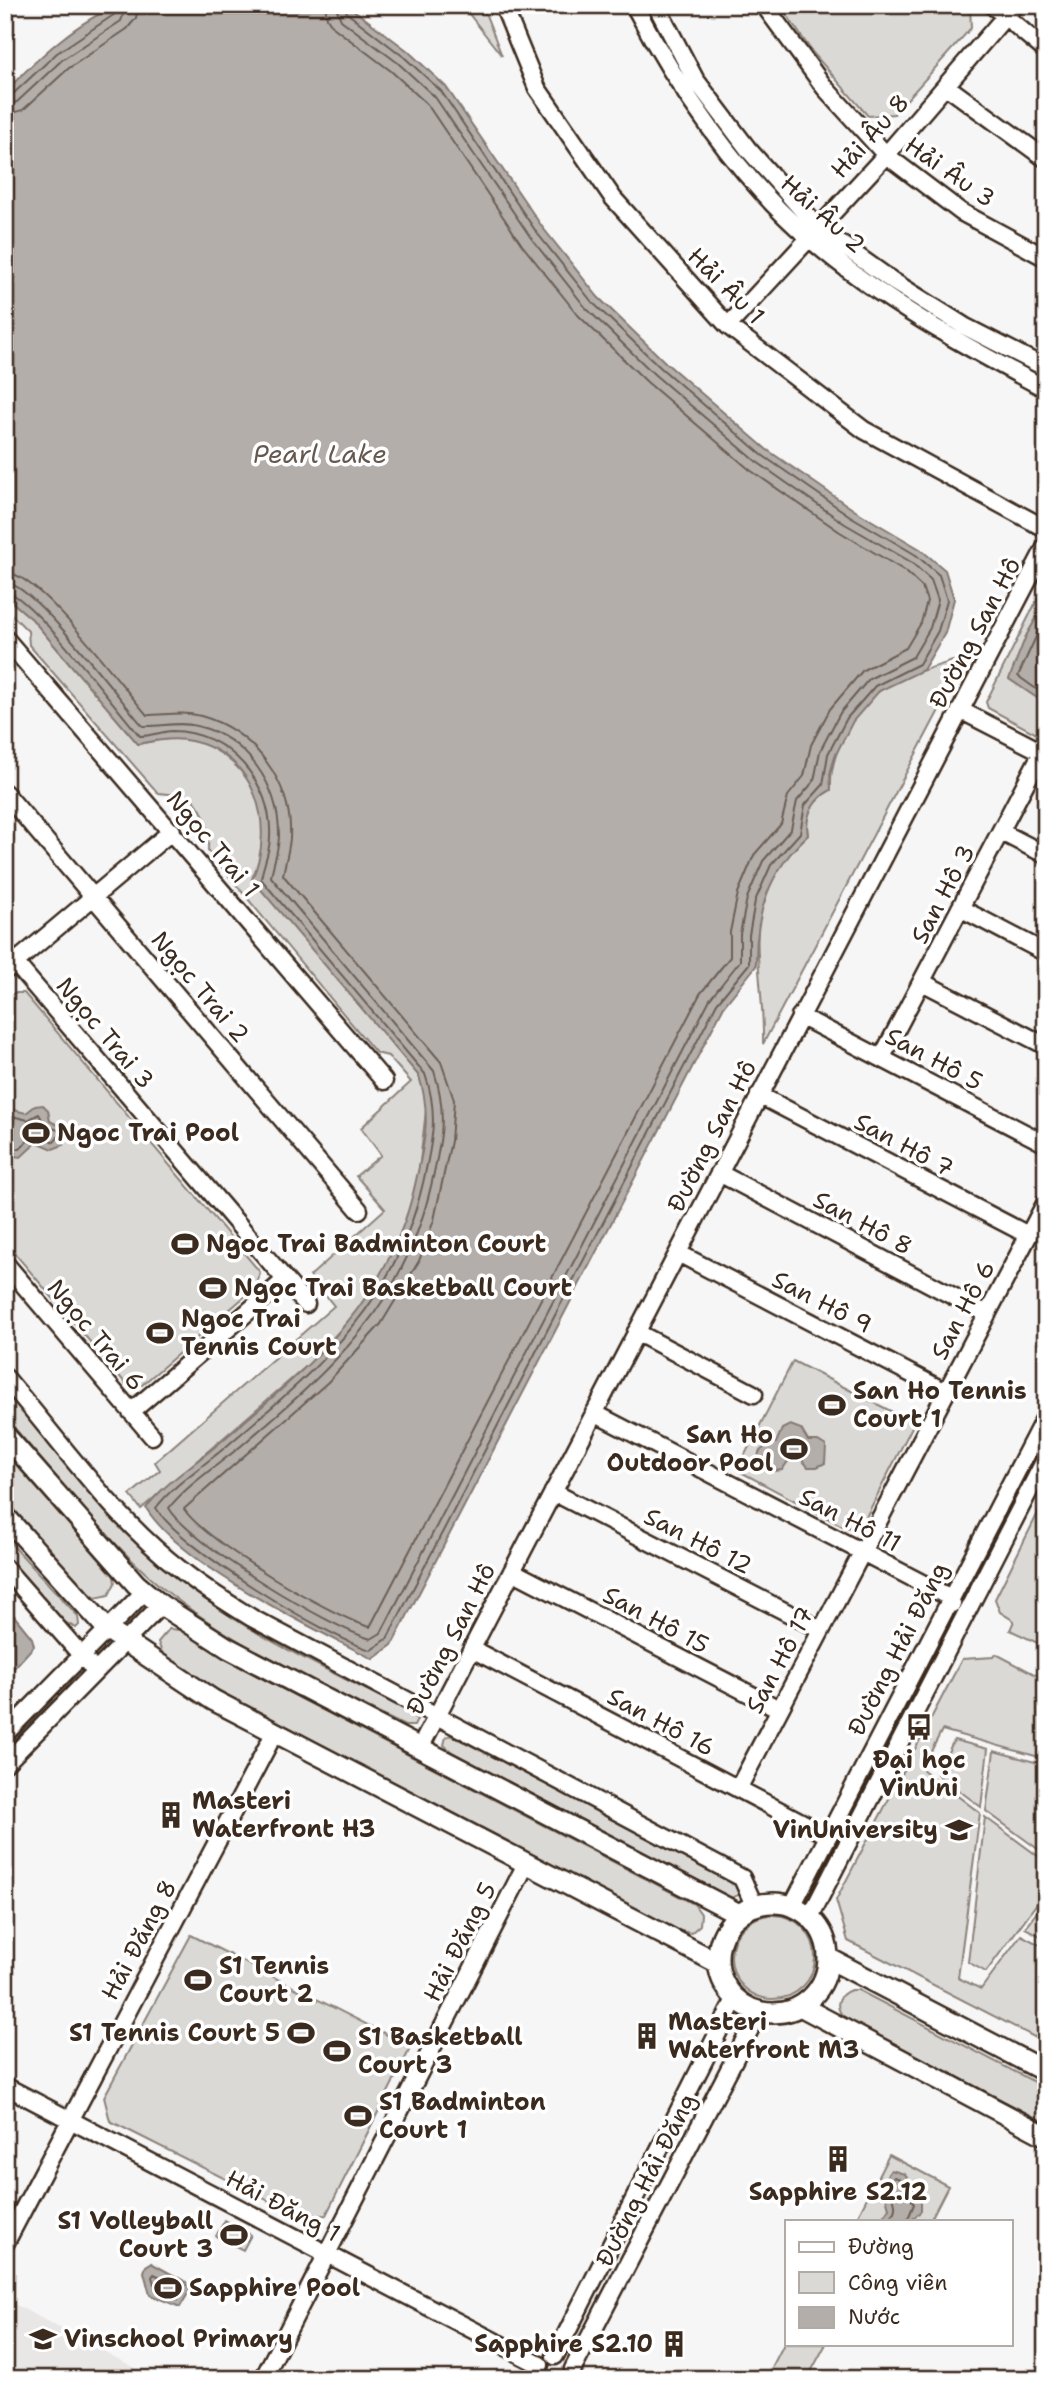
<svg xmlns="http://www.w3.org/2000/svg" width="1051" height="2384" viewBox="0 0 1051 2384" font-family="'Shantell Sans',sans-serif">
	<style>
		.built { fill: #e9e7e6 }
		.green { fill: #dbd9d6; stroke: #8b827a; stroke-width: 2 }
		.water { fill: #b4aeaa; stroke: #847972; stroke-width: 2 }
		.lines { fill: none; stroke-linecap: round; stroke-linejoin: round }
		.shore { stroke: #6b5f56; stroke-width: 2 }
		.minor-casing { stroke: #3b2a1e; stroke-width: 21 }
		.major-casing { stroke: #3b2a1e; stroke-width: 24 }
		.minor { stroke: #fff; stroke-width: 16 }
		.major { stroke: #fff; stroke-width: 19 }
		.labels { text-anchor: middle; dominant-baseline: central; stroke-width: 7; stroke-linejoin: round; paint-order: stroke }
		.street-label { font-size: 24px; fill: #3b2a1e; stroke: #fff }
		.poi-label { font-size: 24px; font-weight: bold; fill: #3b2a1e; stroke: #fff; text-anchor: start }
		.water-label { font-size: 26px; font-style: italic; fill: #65584f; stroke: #fff }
	</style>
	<rect width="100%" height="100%" fill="#f7f6f6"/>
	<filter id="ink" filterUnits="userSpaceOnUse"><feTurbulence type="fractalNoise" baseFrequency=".0143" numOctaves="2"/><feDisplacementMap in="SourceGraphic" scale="14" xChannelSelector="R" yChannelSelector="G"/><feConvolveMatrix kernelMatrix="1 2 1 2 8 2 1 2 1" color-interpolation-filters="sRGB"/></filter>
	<g filter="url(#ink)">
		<path class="built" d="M 5,2299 L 156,2379 L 5,2379 Z"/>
		<path class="green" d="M 462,5 L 482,5 L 502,56 Z
			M 780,5 L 970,5 L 971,28 L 894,114 L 868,116 L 813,53 Z
			M 1046,582 L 1046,739 L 988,708 L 986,702 Z
			M 5,596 L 32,619 L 138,744 C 148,742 159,739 170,739 C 210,736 248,768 260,805 C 265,822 263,841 261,858 L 352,995 L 419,1076 L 427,1102 L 419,1170 L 409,1213 L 394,1253 L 361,1307 L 310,1363 L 141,1509 L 130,1495 L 160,1470 L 155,1462 L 334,1306 L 310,1276 L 385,1209 L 356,1176 L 381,1155 L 361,1128 L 411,1082 L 388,1056 L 376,1053 L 208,851 C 209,826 207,814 190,796 L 158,793 L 29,645 L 28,631 L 5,608 Z
			M 953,661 L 965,661 L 763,1044 C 765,957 732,905 808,835 C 804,815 814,799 831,789 C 829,755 853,710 881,690 C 903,675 928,669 953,661 Z
			M 14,993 L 24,993 L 260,1272 L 257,1286 L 142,1385 L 126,1384 L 5,1242 L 5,1000 Z
			M 793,1361 L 914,1423 L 862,1525 L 846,1528 L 737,1470 Z
			M 5,1391 C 61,1457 116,1528 183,1582 C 250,1637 334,1672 410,1712 L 417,1720 L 414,1726 L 405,1726 C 322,1685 232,1646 160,1586 C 102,1536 55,1474 5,1417 Z
			M 5,1452 L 114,1576 L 115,1583 L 109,1595 L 96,1598 L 85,1590 L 5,1499 Z
			M 1046,1497 L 1046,1647 L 1010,1630 L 1014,1621 L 1000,1612 L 995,1599 Z
			M 5,1537 L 78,1616 L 79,1625 L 76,1628 L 62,1621 L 5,1560 Z
			M 169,1629 L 181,1630 L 238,1666 L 694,1904 L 701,1914 L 700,1925 L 691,1933 L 676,1930 L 223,1693 L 163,1655 L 158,1642 Z
			M 996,1654 L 1046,1680 L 1046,1759 L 942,1730 L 922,1769 L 980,1813 L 958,1978 L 981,1989 L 1021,1935 L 1046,1948 L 1046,2043 L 848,1941 L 836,1900 L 962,1659 L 994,1657 Z
			M 451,1735 L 737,1883 L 741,1894 L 731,1898 L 452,1752 L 444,1745 L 446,1737 Z
			M 954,1740 L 988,1749 L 981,1807 L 937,1774 Z
			M 994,1751 L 1046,1765 L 1046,1855 L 986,1811 Z
			M 985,1817 L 1046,1862 L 1046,1891 L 986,1972 L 968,1962 Z
			M 1046,1900 L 1046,1939 L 1025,1928 Z
			M731 1957a42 42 0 1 1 84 0a42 42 0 1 1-84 0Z
			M 191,1935 L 411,2047 L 326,2215 L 299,2216 L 110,2121 L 104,2097 Z
			M 851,1990 L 858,1990 L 1046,2088 L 1046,2123 L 846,2019 C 834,2009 836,1995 851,1990 Z
			M 889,2155 L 948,2186 L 930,2221 L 855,2221 Z
			M 225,2220 L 251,2235 L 243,2250 L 216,2236 Z
			M 787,2338 L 787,2344 L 826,2344 L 807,2379 L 780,2379 L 769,2373 Z"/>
		<path class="water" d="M 120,5 L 347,5 L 408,51 L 446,87 L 543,228 L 598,297 L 666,363 L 766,449 L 854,510 L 920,549 L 945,570 L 954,599 L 945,633 L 923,670 L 879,691 L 853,721 L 835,756 L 830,774 L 831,790 C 814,799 804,815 808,835 C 769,871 755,913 756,966 L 724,1006 L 392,1645 L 373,1659 C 311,1627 182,1566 146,1508 C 163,1484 195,1464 217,1445 C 307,1368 388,1305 415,1185 C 424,1144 432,1116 419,1076 L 252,879 C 276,826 256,754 191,741 C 173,737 156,741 138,744 L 32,619 L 5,596 L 5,92 C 37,59 77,20 120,5 Z
			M 1046,601 L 1046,704 L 1009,679 L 1026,636 Z
			M 43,1105 L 48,1110 L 50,1121 L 66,1129 L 63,1145 L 53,1149 L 37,1142 L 21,1157 L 6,1155 L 8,1114 L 14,1110 L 26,1113 L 35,1106 Z
			M 790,1425 L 801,1429 L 808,1441 L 818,1441 L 826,1446 L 825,1463 L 817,1467 L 808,1467 L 799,1456 L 793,1454 L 782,1470 L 766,1472 L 758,1461 L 759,1452 L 767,1445 L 776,1443 L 782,1429 Z
			M 11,1612 L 32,1638 L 34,1646 L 5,1678 L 5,1614 Z
			M 891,2170 L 905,2174 L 921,2202 L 921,2211 L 911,2221 L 880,2221 L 889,2208 L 882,2183 Z
			M 151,2263 L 186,2282 L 190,2290 L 180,2307 L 150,2295 L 144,2272 L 146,2266 Z"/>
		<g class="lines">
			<path class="shore" d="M 5,96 L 13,94 L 57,53 L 115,14 L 119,5
				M 5,105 L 17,102 L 62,60 L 121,21 L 127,5
				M 5,115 L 23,110 L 69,68 L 127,29 L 136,18 L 138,5
				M 5,572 C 40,573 121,686 147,715 C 165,715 183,711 201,716 C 254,731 293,783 290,838 C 289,851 285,863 283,875 L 441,1062 L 454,1100 L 451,1141 L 434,1220 L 419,1261 L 381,1324 L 328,1382 L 184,1509 C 204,1541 333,1617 370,1627 L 700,994 L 730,957 L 730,932 L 738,893 L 754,855 L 781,824 L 788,796 L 804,776 L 811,745 L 830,709 L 863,670 L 906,648 L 921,623 L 927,601 L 922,587 L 905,571 L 840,532 L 750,470 L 647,382 L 578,315 L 522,245 L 427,104 L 391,71 L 333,27 L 327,18 L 325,5
				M 5,582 C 34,584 120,700 143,726 C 162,727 178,721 197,726 C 247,738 279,785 279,835 C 279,850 273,863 271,877 L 434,1071 C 448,1114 441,1143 431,1186 C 403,1308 332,1368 241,1446 C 218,1465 187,1485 169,1508 C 190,1544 329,1627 371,1639 L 381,1633 L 710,999 L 740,961 L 740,934 L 747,898 L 763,861 L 791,829 L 797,801 L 814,781 L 820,751 L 840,713 L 869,679 L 913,657 L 930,628 L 938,600 L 931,580 L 911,562 L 845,524 L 757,462 L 655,375 L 586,308 L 531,238 L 435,97 L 398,63 L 341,20 L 335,5
				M 5,591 C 30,594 118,711 140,736 C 150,736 161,732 172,731 C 228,731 273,783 270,837 C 270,852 263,865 261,879 L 425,1074 C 439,1114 432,1143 423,1183 C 394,1307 320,1366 228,1445 C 205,1465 174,1484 156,1508 C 180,1548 325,1636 371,1650 L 387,1639 L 717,1003 L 749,964 L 749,935 L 755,901 L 771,865 L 800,833 L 805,805 L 823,785 L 828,754 L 847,718 L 875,686 L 919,664 L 938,631 L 947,600 L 939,575 L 916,555 L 850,516 L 762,455 L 661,368 L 592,302 L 537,233 L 441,91 L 404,57 L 347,13 L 344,5
				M 1046,615 L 1018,676 L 1046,696
				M 5,1121 L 16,1117 L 28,1120 L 39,1114 L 45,1125 L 58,1130 L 60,1135 L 54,1142 L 43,1136 L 32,1136 L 20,1149 L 5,1149
				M 888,2221 C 901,2207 893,2200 889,2184 L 894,2177 L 900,2179 L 914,2204 L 907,2221
				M 154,2274 L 181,2287 L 178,2299 L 156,2290 L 152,2277 Z"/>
			<defs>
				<path id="minor" d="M 503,5 L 537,88 L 613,198 L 728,326 L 864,430 L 1046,529
					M 634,5 C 677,87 738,177 809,238 C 880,300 963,345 1046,389
					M 656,5 L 695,79 L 748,149 L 818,228 L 894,282 L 964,326 L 1046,368
					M 764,5 L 825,88 L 886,155 L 961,212 L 1046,258
					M 992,5 L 1046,51
					M 946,86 L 1046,159
					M 728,326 L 886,155 L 1015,5
					M 5,638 L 384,1081
					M 960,710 L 1046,754
					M 5,793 L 359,1210
					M 1001,832 L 1046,855
					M 960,908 L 1046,953
					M 5,951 L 306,1304
					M 5,971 L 172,831
					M 922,982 L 1046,1046
					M 800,1016 L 1046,1144
					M 882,1057 L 1042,752
					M 759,1095 L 1028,1235
					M 719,1173 L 987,1314
					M 678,1253 L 946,1392
					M 5,1263 L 152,1436
					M 636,1332 L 754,1394
					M 5,1377 C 61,1442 113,1518 181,1570 C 203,1588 228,1603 252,1618 L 742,1878 L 754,1905
					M 131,1412 L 285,1280
					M 594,1413 L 949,1597 L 952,1604
					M 553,1492 L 821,1630
					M 5,1568 L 89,1664
					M 512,1571 L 779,1709
					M 472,1649 L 828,1836
					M 5,1734 L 145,1591
					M 420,1748 L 1046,546
					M 5,1764 L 161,1605
					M 738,1789 L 1046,1202
					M 792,1906 L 1046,1415
					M 810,1917 L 1046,1458
					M 5,2086 L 540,2365
					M 5,2244 L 275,1732
					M 555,2356 L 735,1999
					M 573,2369 L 759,2012
					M 263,2379 L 526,1864"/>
				<path id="major" d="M 5,1435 L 136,1584 L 161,1605 L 228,1648 L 739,1914
					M 5,1516 L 108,1630 L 213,1700 L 718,1963
					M718 1958a55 55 0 1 1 110 0a55 55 0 1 1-110 0Z
					M 828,1958 L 1046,2072
					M 802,2007 L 1046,2136"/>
			</defs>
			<use href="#minor" class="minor-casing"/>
			<use href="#major" class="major-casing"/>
			<use href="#minor" class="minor"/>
			<use href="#major" class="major"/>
		</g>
	</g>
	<defs>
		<symbol id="stadium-bare" viewBox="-9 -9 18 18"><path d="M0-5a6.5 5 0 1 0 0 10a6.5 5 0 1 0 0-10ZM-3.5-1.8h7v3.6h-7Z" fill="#3b2a1e" stroke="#fff" stroke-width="2.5" paint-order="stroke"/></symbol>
		<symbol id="bus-bare" viewBox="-9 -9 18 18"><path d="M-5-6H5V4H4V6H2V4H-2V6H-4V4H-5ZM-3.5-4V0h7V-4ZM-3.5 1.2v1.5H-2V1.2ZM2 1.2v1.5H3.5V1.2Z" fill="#3b2a1e" stroke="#fff" stroke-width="2.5" paint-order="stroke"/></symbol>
		<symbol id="building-bare" viewBox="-9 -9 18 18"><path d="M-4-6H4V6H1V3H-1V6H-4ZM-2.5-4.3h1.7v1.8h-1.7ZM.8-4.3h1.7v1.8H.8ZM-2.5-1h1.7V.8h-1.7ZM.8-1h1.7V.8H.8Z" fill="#3b2a1e" stroke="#fff" stroke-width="2.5" paint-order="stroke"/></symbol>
		<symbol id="university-bare" viewBox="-9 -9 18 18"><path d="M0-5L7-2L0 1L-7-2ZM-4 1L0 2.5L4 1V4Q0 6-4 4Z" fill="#3b2a1e" stroke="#fff" stroke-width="2.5" paint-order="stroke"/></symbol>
		<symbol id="school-bare" viewBox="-9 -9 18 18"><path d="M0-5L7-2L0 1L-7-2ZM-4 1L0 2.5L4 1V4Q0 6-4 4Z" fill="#3b2a1e" stroke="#fff" stroke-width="2.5" paint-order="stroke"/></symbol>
	</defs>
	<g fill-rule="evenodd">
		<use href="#stadium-bare" x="17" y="1114" width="38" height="38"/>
		<use href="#stadium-bare" x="166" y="1225" width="38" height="38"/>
		<use href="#stadium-bare" x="194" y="1269" width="38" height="38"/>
		<use href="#stadium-bare" x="141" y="1314" width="38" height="38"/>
		<use href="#stadium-bare" x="813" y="1386" width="38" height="38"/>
		<use href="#stadium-bare" x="775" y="1430" width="38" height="38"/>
		<use href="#bus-bare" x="900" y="1708" width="38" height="38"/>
		<use href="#building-bare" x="152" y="1796" width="38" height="38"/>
		<use href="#university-bare" x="940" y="1811" width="38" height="38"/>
		<use href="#stadium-bare" x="179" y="1961" width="38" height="38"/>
		<use href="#stadium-bare" x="282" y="2014" width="38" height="38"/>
		<use href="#building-bare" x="628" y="2017" width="38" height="38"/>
		<use href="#stadium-bare" x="318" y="2032" width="38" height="38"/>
		<use href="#stadium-bare" x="339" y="2097" width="38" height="38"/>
		<use href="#building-bare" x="819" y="2140" width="38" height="38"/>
		<use href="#stadium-bare" x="215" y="2216" width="38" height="38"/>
		<use href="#stadium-bare" x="149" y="2269" width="38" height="38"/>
		<use href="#school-bare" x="24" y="2320" width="38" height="38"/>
		<use href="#building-bare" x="655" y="2325" width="38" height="38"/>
	</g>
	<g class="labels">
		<g class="street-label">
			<text transform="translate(870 136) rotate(-48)">Hải Âu 8</text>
			<text transform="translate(950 172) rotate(35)">Hải Âu 3</text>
			<text transform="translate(823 214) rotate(42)">Hải Âu 2</text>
			<text transform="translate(726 286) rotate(45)">Hải Âu 1</text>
			<text transform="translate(975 633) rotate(-62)">Đường San Hô</text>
			<text transform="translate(213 844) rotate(50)">Ngọc Trai 1</text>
			<text transform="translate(943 894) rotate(-62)">San Hô 3</text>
			<text transform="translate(200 987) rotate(50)">Ngọc Trai 2</text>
			<text transform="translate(105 1033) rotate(50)">Ngọc Trai 3</text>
			<text transform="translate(934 1059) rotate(28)">San Hô 5</text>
			<text transform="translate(712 1136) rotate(-63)">Đường San Hô</text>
			<text transform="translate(904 1145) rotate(28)">San Hô 7</text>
			<text transform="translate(863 1223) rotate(28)">San Hô 8</text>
			<text transform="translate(822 1302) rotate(27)">San Hô 9</text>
			<text transform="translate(963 1310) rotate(-62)">San Hô 6</text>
			<text transform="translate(96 1335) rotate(50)">Ngọc Trai 6</text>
			<text transform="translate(850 1520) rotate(27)">San Hô 11</text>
			<text transform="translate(698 1541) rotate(27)">San Hô 12</text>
			<text transform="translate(656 1620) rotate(28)">San Hô 15</text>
			<text transform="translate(451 1639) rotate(-63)">Đường San Hô</text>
			<text transform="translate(898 1649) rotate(-63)">Đường Hải Đăng</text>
			<text transform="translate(780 1660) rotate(-62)">San Hô 17</text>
			<text transform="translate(661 1722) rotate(28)">San Hô 16</text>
			<text transform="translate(139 1940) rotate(-62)">Hải Đăng 8</text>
			<text transform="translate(460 1942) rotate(-63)">Hải Đăng 5</text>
			<text transform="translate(646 2180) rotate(-63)">Đường Hải Đăng</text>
			<text transform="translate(283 2206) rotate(28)">Hải Đăng 1</text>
		</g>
		<g class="poi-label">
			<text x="57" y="1133">Ngoc Trai Pool</text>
			<text x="206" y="1244">Ngoc Trai Badminton Court</text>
			<text x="234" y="1288">Ngọc Trai Basketball Court</text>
			<text x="181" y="1319">Ngoc Trai<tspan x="181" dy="28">Tennis Court</tspan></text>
			<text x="853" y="1391">San Ho Tennis<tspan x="853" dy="28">Court 1</tspan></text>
			<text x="773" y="1435" text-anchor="end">San Ho<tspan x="773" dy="28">Outdoor Pool</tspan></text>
			<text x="919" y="1760" text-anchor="middle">Đại học<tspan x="919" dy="28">VinUni</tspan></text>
			<text x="192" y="1801">Masteri<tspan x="192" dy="28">Waterfront H3</tspan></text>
			<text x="938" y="1830" text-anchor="end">VinUniversity</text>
			<text x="219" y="1966">S1 Tennis<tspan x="219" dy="28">Court 2</tspan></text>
			<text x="668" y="2022">Masteri<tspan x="668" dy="28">Waterfront M3</tspan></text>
			<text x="280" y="2033" text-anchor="end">S1 Tennis Court 5</text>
			<text x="358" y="2037">S1 Basketball<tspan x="358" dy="28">Court 3</tspan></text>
			<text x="379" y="2102">S1 Badminton<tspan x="379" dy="28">Court 1</tspan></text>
			<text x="838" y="2192" text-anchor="middle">Sapphire S2.12</text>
			<text x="213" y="2221" text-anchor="end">S1 Volleyball<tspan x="213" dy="28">Court 3</tspan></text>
			<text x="189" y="2288">Sapphire Pool</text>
			<text x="64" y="2339">Vinschool Primary</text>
			<text x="653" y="2344" text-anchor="end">Sapphire S2.10</text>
		</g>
		<g class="water-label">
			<text x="320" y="453">Pearl Lake</text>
		</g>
	</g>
	<rect width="1051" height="2384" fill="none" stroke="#fff" stroke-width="28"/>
	<rect x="14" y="14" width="1023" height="2356" fill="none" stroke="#3b2a1e" stroke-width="2.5" filter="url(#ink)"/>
	<rect x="785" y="2220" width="228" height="126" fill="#ffffff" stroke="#b1aaa5" stroke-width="2"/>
	<rect x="799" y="2242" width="35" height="10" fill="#ffffff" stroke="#b1aaa5" stroke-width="2"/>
	<text x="848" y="2254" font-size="21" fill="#3b2a1e">Đường</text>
	<rect x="799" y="2272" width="35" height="21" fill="#dbd9d6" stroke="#b1aaa5" stroke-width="2"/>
	<text x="848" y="2290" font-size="21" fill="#3b2a1e">Công viên</text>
	<rect x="799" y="2307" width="35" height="21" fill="#b4aeaa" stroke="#b1aaa5" stroke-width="2"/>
	<text x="848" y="2324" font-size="21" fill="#3b2a1e">Nước</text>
</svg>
